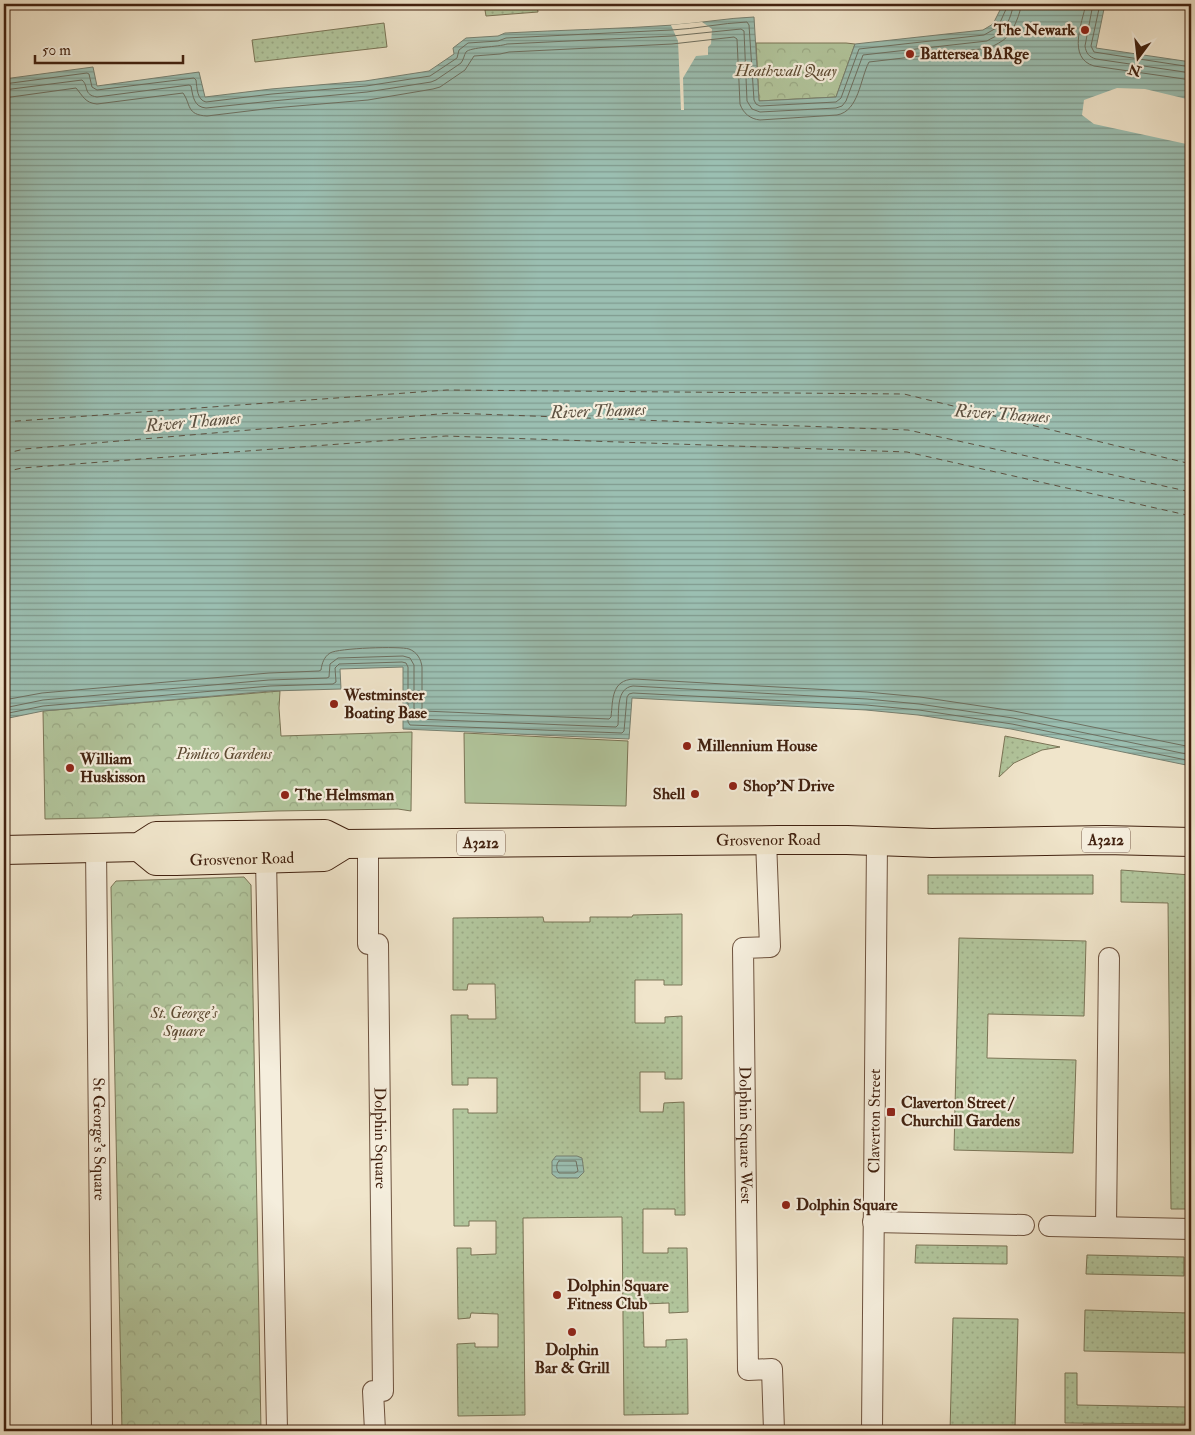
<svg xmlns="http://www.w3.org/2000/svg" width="1195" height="1435" viewBox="0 0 1195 1435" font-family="'IM FELL Double Pica',serif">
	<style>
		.grass { fill: url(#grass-dots); stroke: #7a7456 }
		.park { fill: url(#park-crowns); stroke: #7a7456 }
		.pitch { fill: #b2c69d; stroke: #7a7456 }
		.water { fill: url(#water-rules); stroke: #778071 }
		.pier { fill: #f0e5cb }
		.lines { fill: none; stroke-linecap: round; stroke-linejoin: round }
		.shore { stroke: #6e7061; stroke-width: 1 }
		.ferry { stroke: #5d5141; stroke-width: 1; stroke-dasharray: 6 5; stroke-linecap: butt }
		.minor-casing { stroke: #6e533f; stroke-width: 22 }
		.highway-casing { stroke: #422210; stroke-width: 30 }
		.minor { stroke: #f5eedd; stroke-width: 20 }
		.highway { stroke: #f0e5cb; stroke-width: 28 }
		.poi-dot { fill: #8f2418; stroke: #f5eedd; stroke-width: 2 }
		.labels { text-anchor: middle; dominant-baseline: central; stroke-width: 4.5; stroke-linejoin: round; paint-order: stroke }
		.shield { fill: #f5eedd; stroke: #785f4e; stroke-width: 1 }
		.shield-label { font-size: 15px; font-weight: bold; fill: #422210 }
		.poi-label { font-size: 16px; font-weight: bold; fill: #422210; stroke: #f5eedd; text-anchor: start }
		.park-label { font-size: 16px; font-style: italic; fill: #5e4b33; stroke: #f5eedd }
		.street-label { font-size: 16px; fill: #422210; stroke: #f5eedd }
		.water-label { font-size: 18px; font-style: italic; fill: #5d5141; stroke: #f5eedd }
	</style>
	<defs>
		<pattern id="grass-dots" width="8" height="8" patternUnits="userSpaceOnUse" patternTransform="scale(1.25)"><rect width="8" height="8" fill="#b2c69d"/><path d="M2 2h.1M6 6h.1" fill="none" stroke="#9aaa86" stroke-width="1.8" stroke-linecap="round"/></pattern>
		<pattern id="park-crowns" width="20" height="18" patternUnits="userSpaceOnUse" patternTransform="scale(1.25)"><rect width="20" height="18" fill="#b2c69d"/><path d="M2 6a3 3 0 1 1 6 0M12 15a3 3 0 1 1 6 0" fill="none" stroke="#9aaa86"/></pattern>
		<pattern id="water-rules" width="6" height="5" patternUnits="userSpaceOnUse" patternTransform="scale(1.25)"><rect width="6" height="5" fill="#9bbfb2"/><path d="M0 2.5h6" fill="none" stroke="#809b8f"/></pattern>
	</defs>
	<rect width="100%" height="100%" fill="#f0e5cb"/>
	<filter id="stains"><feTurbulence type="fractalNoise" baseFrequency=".004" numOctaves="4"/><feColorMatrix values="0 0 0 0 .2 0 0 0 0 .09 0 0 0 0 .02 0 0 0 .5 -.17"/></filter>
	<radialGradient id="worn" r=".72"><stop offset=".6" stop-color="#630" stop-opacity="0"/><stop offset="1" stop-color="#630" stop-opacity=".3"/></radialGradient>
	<path class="grass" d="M 484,4 L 537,4 L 538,12 L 486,16 Z
		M 384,23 L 387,47 L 255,62 L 252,40 Z
		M 1005,736 L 1060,747 L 1042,750 L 1014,763 L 999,777 Z
		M 1121,870 L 1191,875 L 1191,1209 L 1171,1209 L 1168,903 L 1121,902 Z
		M 928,875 L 1093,875 L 1093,894 L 928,894 Z
		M 682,914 L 682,985 L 664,985 L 664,980 L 635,980 L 635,1023 L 665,1023 L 665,1017 L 682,1016 L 682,1079 L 665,1079 L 665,1072 L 640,1072 L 640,1112 L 663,1112 L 664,1103 L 684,1102 L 685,1215 L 675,1215 L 675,1209 L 643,1209 L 643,1253 L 668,1253 L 668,1248 L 687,1248 L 688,1312 L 669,1313 L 669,1303 L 643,1304 L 644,1347 L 666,1347 L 666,1340 L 687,1339 L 688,1414 L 624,1415 L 622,1217 L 523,1218 L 525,1415 L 458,1416 L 457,1344 L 475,1343 L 475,1347 L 498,1347 L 498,1314 L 471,1313 L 470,1318 L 458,1319 L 457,1248 L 471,1248 L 471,1255 L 496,1254 L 496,1221 L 469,1221 L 469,1226 L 454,1226 L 453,1109 L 468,1109 L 468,1113 L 497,1113 L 497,1078 L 468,1078 L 468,1085 L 452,1085 L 451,1015 L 468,1015 L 468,1019 L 496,1019 L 495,984 L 468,984 L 467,990 L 453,990 L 453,918 L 543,917 L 544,922 L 590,922 L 590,917 L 632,917 L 633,915 Z
		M 959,938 L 1086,941 L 1084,1016 L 988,1014 L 987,1058 L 1076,1060 L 1073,1153 L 954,1150 Z
		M 916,1245 L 1007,1246 L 1007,1264 L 915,1263 Z
		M 1087,1255 L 1184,1257 L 1184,1276 L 1086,1274 Z
		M 1085,1310 L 1189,1313 L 1188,1353 L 1084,1351 Z
		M 953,1318 L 1018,1319 L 1015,1427 L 1079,1429 L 1079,1431 L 950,1431 Z
		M 1065,1373 L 1077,1373 L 1077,1405 L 1187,1407 L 1187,1424 L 1065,1423 Z"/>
	<path class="park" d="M 756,43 L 846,43 L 855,44 L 836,97 L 759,101 Z
		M 280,691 L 279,708 L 281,736 L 412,732 L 411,811 L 398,809 L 277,811 L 98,818 L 45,819 L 43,711 Z
		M 244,877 L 251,885 L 261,1431 L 122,1431 L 111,887 L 116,881 Z"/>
	<path class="pitch" d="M 464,733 L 628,741 L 626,806 L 465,803 Z
		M 1083,1425 L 1169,1426 L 1169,1431 L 1083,1431 Z"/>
	<path class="water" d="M 1003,4 L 1105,4 L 1096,48 L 1191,62 L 1191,766 L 1011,729 L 918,715 L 866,710 L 632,698 L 629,739 L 403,729 L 403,667 L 340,669 L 341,689 L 271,691 L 43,711 L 4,719 L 4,79 L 93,67 L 97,86 L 199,72 L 205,97 L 271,89 L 365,81 L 429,71 L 454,54 L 453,48 L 466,38 L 498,36 L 505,33 C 561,30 618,29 674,25 C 701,23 727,18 754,17 L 759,101 L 836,97 L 855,44 L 983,30 L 993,24 Z
		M 556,1156 L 577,1156 L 582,1158 L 584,1172 L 578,1178 L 557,1178 L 552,1174 L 552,1161 Z"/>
	<path class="pier" d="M 702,22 L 712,29 L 711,44 L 708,47 L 708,55 L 696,56 L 683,78 L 684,110 L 681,110 L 678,41 L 671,25 Z
		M 1117,88 L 1145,89 L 1191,100 L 1191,145 L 1094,124 L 1082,115 L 1084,100 Z"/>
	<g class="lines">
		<path class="shore" d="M 1086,4 C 1082,23 1067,58 1094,66 L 1191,80
			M 1093,4 L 1085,46 C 1086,53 1089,57 1096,59 L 1191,73
			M 1100,4 L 1091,46 L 1094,52 L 1191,67
			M 4,84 L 87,73 L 89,74 L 92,87 L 97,90 L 194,78 L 196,80 C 197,88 197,100 206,102 L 272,94 L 366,86 L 430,76 L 457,58 L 459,50 L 468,43 L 498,41 L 506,38 C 561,35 616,33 671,30 C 696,29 721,23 747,22 L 749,25 L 754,100 L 756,104 L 760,106 L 836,102 L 841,98 L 859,49 L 984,35 L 998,27 L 1007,7 L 1007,4
			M 4,90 L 82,80 C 89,86 83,95 97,97 L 189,85 L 191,86 C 193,97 194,107 206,108 L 272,101 L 367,92 L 431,82 L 436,80 L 461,63 C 464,59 464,55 466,52 C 470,47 499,47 507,44 L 672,36 L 741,29 L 744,31 L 747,101 L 752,109 L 760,112 L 836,108 L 842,106 L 846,101 L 863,55 L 987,41 C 991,38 998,36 1002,32 C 1007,26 1013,12 1013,4
			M 4,98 L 76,88 C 83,96 85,103 97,104 L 183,93 C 191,104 186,115 207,116 L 273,108 L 368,100 L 433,89 L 440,87 L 465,70 L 474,56 L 500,54 L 509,52 L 672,44 L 734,37 L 737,39 L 740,104 C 743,113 750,119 760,120 L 837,115 C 859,111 860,79 869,62 L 989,48 C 995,45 1002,42 1007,37 C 1013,31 1021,13 1021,4
			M 4,700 L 42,693 L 269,673 L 319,671 L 321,670 C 322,663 324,657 330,653 C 338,648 400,646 409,649 C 417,652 421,659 422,667 L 422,709 L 424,711 L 609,719 L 611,717 C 613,700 611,680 634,679 L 867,692 L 920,697 L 1014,711 L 1191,747
			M 4,708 L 43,700 L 269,680 L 327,678 L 329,677 L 330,664 L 338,658 L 403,656 L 410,658 L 414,665 L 414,716 L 416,719 L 616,727 L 618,725 C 619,711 616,688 633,686 L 867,699 L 919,704 L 1013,718 L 1191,755
			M 4,714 L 43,706 L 270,686 L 333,684 L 336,682 L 335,668 L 339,664 L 402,662 L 406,663 L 408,667 L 408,722 L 410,725 L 622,733 L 624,731 L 627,697 L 629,694 L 633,693 L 866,705 L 919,710 L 1012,724 L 1191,761
			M 559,1161 L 576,1161 L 578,1171 L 575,1173 L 559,1173 C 556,1170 556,1163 559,1161 Z"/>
		<path class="ferry" d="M 4,422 L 447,390 L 904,394 L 1191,464
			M 4,454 L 24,449 L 451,413 L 908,430 L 1191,492
			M 4,472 L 22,468 L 446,436 L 907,452 L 1191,516"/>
		<defs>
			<g id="minor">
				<path id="s1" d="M 766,840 L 770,947 L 743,948 L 748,1370 L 772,1369 L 774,1431"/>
				<path id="s2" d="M 368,844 L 368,944 L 378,944 L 383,1391 L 373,1391 L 375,1431"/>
				<path id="s3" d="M 96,848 L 102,1431"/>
				<path d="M 266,859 L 277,1431"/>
				<path d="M 873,1222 L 1024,1225"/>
				<path d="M 1049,1226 L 1191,1229"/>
				<path d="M 1106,1227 L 1109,958"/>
				<path id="s4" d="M 872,1431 L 877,841"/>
			</g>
			<g id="highway">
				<path id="s5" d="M 139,847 L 156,861 L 176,861 L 324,857 L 345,844"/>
				<path id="s6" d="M 4,850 L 139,847 L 156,836 L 325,834 L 345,844 L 779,840 L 847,840 L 932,843 L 1105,840 L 1191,842"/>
			</g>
		</defs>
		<use href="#minor" class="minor-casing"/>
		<use href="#highway" class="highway-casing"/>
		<use href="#minor" class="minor"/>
		<use href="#highway" class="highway"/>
	</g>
	<g class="poi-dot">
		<circle cx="1085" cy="30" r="5"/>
		<circle cx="910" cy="54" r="5"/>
		<circle cx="334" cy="704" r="5"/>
		<circle cx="687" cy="746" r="5"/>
		<circle cx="70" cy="768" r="5"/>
		<circle cx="733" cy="786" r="5"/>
		<circle cx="695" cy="794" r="5"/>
		<circle cx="285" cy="795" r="5"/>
		<rect x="886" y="1107" width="10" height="10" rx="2.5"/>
		<circle cx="786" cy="1205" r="5"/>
		<circle cx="557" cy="1295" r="5"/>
		<circle cx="572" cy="1332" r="5"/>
	</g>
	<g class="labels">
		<g class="shield">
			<rect x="1082" y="827.5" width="48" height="25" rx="4"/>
			<rect x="457" y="830.5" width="48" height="25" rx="4"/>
		</g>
		<g class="shield-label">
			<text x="1106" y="840">A3212</text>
			<text x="481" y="843">A3212</text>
		</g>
		<g class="poi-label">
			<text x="1075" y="30" text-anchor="end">The Newark</text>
			<text x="920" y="54">Battersea BARge</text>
			<text x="344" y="695">Westminster<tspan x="344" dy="18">Boating Base</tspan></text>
			<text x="697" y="746">Millennium House</text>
			<text x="80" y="759">William<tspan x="80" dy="18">Huskisson</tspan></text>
			<text x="743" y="786">Shop'N Drive</text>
			<text x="685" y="794" text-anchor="end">Shell</text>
			<text x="295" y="795">The Helmsman</text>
			<text x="901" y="1103">Claverton Street /<tspan x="901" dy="18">Churchill Gardens</tspan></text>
			<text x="796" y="1205">Dolphin Square</text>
			<text x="567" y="1286">Dolphin Square<tspan x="567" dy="18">Fitness Club</tspan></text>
			<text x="572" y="1350" text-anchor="middle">Dolphin<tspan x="572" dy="18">Bar &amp; Grill</tspan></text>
		</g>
		<g class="park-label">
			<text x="786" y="71">Heathwall Quay</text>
			<text x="224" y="754">Pimlico Gardens</text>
			<text x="184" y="1013">St. George's<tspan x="184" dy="18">Square</tspan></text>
		</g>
		<g class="street-label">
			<text stroke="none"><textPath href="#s6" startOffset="770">Grosvenor Road</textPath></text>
			<text stroke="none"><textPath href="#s5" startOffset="108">Grosvenor Road</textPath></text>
			<text stroke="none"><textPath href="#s4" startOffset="310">Claverton Street</textPath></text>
			<text stroke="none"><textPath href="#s1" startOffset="321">Dolphin Square West</textPath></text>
			<text stroke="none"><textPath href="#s2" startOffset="304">Dolphin Square</textPath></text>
			<text stroke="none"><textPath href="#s3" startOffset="291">St George's Square</textPath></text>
		</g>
		<g class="water-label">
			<text transform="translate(598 411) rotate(-2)">River Thames</text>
			<text transform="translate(1002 414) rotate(4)">River Thames</text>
			<text transform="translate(193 422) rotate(-5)">River Thames</text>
		</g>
	</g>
	<rect width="1195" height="1435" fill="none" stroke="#f0e5cb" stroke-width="20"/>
	<rect x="5" y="5" width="1185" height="1425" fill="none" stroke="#422210" stroke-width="2.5"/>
	<rect x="10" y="10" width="1175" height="1415" fill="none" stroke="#422210"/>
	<g transform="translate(1138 58) rotate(195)" stroke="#f5eedd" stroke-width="4" paint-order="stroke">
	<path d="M0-4L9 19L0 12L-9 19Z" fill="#422210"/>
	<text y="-8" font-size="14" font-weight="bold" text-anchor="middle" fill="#422210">N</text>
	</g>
	<path d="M35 55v8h148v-8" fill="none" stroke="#422210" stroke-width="2.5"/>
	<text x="42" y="55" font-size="15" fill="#422210" stroke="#f5eedd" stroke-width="4" paint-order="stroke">50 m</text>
	<rect width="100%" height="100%" filter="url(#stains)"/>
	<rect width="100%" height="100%" fill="url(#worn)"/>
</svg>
